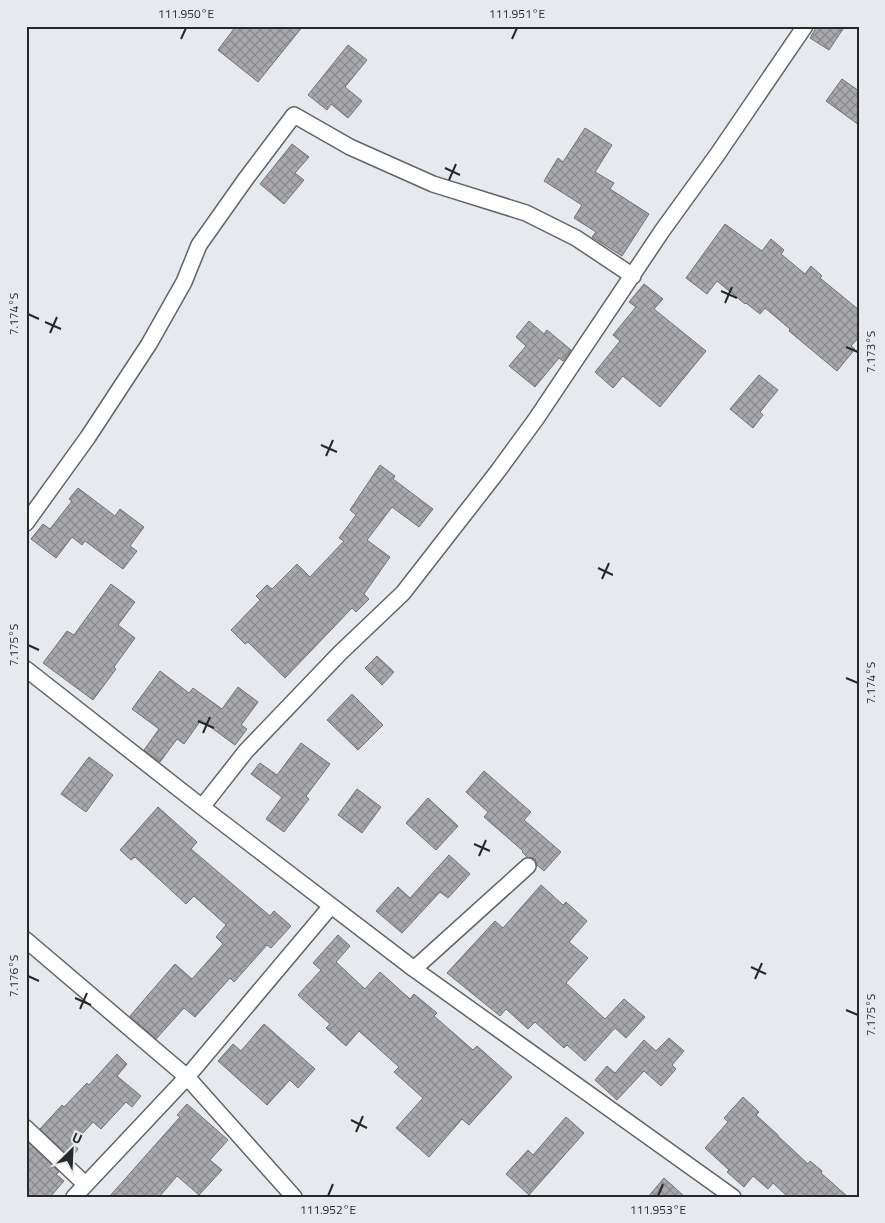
<svg xmlns="http://www.w3.org/2000/svg" width="885" height="1223" viewBox="0 0 885 1223" font-family="'Titillium Web',sans-serif">
	<style>
		.building { fill: url(#building-cross-hatch); stroke: #737276 }
		.lines { fill: none; stroke-linecap: round; stroke-linejoin: round }
		.street-casing { stroke: #616568; stroke-width: 18 }
		.street { stroke: #fff; stroke-width: 15 }
		.ticks { fill: none; stroke: #272829; stroke-width: 2 }
		.neatline { fill: none; stroke: #272829; stroke-width: 2 }
		.ticks-label { font-size: 12px; text-anchor: middle; fill: #272829 }
	</style>
	<defs>
		<pattern id="building-cross-hatch" width="8" height="8" patternUnits="userSpaceOnUse" patternTransform="scale(1.25)"><rect width="8" height="8" fill="#a9a9ad"/><path d="M0 0l8 8M0 8l8-8" fill="none" stroke="#8a8a8d"/></pattern>
	</defs>
	<rect width="100%" height="100%" fill="#e6eaee"/>
	<path class="building" d="M 236,26 L 303,26 L 258,82 L 218,50 Z
		M 817,26 L 845,26 L 829,50 L 810,38 Z
		M 348,45 L 367,60 L 345,87 L 362,101 L 348,118 L 331,104 L 327,110 L 308,95 Z
		M 842,79 L 859,91 L 859,125 L 826,101 Z
		M 585,128 L 612,145 L 595,172 L 614,183 L 610,189 L 649,214 L 622,256 L 592,237 L 596,232 L 574,218 L 582,205 L 544,181 L 558,158 L 563,162 Z
		M 292,144 L 309,157 L 295,173 L 304,180 L 284,204 L 260,184 Z
		M 725,224 L 762,251 L 771,239 L 784,250 L 781,254 L 805,274 L 811,266 L 822,276 L 820,278 L 859,310 L 859,337 L 851,346 L 855,349 L 837,371 L 789,331 L 790,329 L 765,308 L 760,314 L 746,303 L 745,304 L 717,281 L 707,294 L 686,278 Z
		M 644,284 L 663,299 L 654,309 L 706,351 L 660,407 L 623,376 L 613,388 L 595,372 L 620,341 L 613,335 L 636,307 L 629,302 Z
		M 529,321 L 544,334 L 547,330 L 571,350 L 563,361 L 559,358 L 535,387 L 509,366 L 526,346 L 516,337 Z
		M 759,375 L 778,390 L 760,412 L 763,415 L 753,428 L 730,409 Z
		M 380,465 L 395,476 L 393,479 L 433,509 L 419,527 L 392,507 L 367,540 L 390,557 L 364,594 L 369,599 L 356,612 L 352,608 L 285,678 L 248,642 L 245,644 L 231,630 L 260,600 L 256,596 L 267,585 L 272,589 L 297,564 L 310,577 L 344,541 L 339,538 L 356,515 L 350,510 Z
		M 78,488 L 115,516 L 120,509 L 144,527 L 130,546 L 137,551 L 123,569 L 85,541 L 82,545 L 72,537 L 56,558 L 31,539 L 43,524 L 50,529 L 72,501 L 69,499 Z
		M 111,584 L 135,602 L 118,625 L 135,638 L 114,667 L 116,669 L 93,700 L 43,663 L 67,631 L 74,635 Z
		M 377,656 L 394,672 L 382,685 L 365,668 Z
		M 160,671 L 189,693 L 193,688 L 222,709 L 238,687 L 258,702 L 241,725 L 247,729 L 235,745 L 201,720 L 184,744 L 177,739 L 160,762 L 144,750 L 159,729 L 132,709 Z
		M 352,694 L 383,725 L 358,750 L 327,720 Z
		M 301,743 L 330,764 L 306,796 L 309,799 L 284,832 L 266,819 L 282,797 L 251,774 L 260,763 L 277,775 Z
		M 89,757 L 113,775 L 86,812 L 61,794 Z
		M 484,771 L 531,812 L 524,820 L 561,852 L 544,871 L 537,865 L 535,859 L 527,857 L 522,852 L 523,851 L 484,817 L 488,812 L 466,792 Z
		M 357,789 L 381,807 L 362,833 L 338,815 Z
		M 428,798 L 458,826 L 436,850 L 406,823 Z
		M 158,807 L 197,842 L 191,849 L 270,916 L 274,911 L 291,926 L 271,948 L 267,945 L 234,982 L 230,978 L 195,1017 L 184,1008 L 156,1039 L 130,1016 L 175,964 L 192,979 L 223,944 L 216,937 L 226,925 L 194,896 L 186,904 L 135,857 L 131,860 L 120,850 Z
		M 449,855 L 470,874 L 448,898 L 440,892 L 402,933 L 376,911 L 398,887 L 410,898 Z
		M 541,885 L 563,905 L 566,902 L 587,921 L 569,942 L 588,958 L 566,983 L 605,1019 L 624,999 L 645,1017 L 626,1038 L 615,1028 L 585,1061 L 567,1045 L 564,1048 L 535,1022 L 528,1029 L 506,1009 L 500,1016 L 447,973 L 495,921 L 503,928 Z
		M 338,935 L 350,946 L 336,962 L 365,989 L 380,972 L 410,999 L 414,994 L 437,1013 L 434,1016 L 473,1050 L 477,1046 L 512,1077 L 469,1125 L 462,1119 L 429,1157 L 396,1128 L 423,1098 L 394,1072 L 399,1067 L 359,1031 L 346,1046 L 326,1028 L 330,1024 L 298,995 L 321,970 L 313,963 Z
		M 264,1024 L 315,1069 L 298,1088 L 290,1080 L 267,1105 L 218,1061 L 233,1044 L 241,1051 Z
		M 669,1038 L 684,1051 L 672,1065 L 676,1069 L 661,1086 L 644,1071 L 617,1100 L 595,1080 L 607,1066 L 615,1073 L 644,1040 L 656,1051 Z
		M 117,1054 L 127,1064 L 117,1076 L 141,1096 L 132,1107 L 126,1102 L 101,1129 L 93,1122 L 73,1144 L 78,1149 L 71,1158 L 40,1129 L 62,1105 L 64,1107 L 87,1083 L 89,1085 Z
		M 743,1097 L 759,1112 L 756,1115 L 778,1135 L 778,1136 L 808,1164 L 810,1161 L 822,1171 L 821,1173 L 848,1197 L 788,1197 L 773,1183 L 768,1189 L 753,1176 L 744,1187 L 727,1172 L 729,1170 L 705,1148 L 728,1122 L 724,1118 Z
		M 187,1104 L 228,1140 L 210,1160 L 222,1170 L 199,1195 L 177,1176 L 159,1197 L 109,1197 L 180,1117 L 177,1115 Z
		M 566,1117 L 584,1133 L 529,1195 L 506,1174 L 528,1150 L 533,1155 Z
		M 28,1142 L 59,1172 L 56,1174 L 64,1181 L 50,1197 L 26,1197 L 26,1144 Z
		M 664,1178 L 685,1197 L 648,1197 Z"/>
	<g class="lines">
		<defs>
			<path id="street" d="M 26,523 L 88,437 L 149,344 L 184,282 L 199,245 L 245,180 L 294,115 L 350,147 L 433,184 L 526,213 L 576,238 L 633,276
				M 26,669 L 202,807 L 414,969 L 733,1197
				M 202,807 L 246,751 L 340,653 L 403,593 L 498,471 L 536,419 L 662,231 L 717,155 L 805,26
				M 26,940 L 187,1077 L 294,1197
				M 414,969 L 528,866
				M 26,1128 L 85,1184
				M 74,1197 L 187,1077 L 331,906"/>
		</defs>
		<use href="#street" class="street-casing"/>
		<use href="#street" class="street"/>
	</g>
	<path class="ticks" d="M 181,39 L 186,28M 512,39 L 517,28M 445,168 L 460,175M 449,180 L 456,164M 721,291 L 737,298M 725,303 L 732,287M 28,314 L 39,319M 45,322 L 61,329M 50,333 L 57,317M 846,347 L 858,352M 321,445 L 337,452M 326,456 L 333,440M 598,568 L 613,575M 602,579 L 609,563M 28,645 L 39,650M 846,678 L 858,683M 198,721 L 214,728M 203,733 L 210,717M 474,844 L 490,851M 479,856 L 486,840M 751,967 L 766,974M 28,976 L 39,981M 755,979 L 762,963M 75,998 L 91,1005M 80,1009 L 87,993M 846,1010 L 858,1015M 351,1120 L 367,1128M 356,1132 L 363,1116M 328,1196 L 333,1184M 658,1196 L 663,1184"/>
	<rect width="885" height="1223" fill="none" stroke="#e6eaee" stroke-width="55"/>
	<g transform="translate(72 1150) rotate(24)" stroke="#e6eaee" stroke-width="4" paint-order="stroke">
	<path d="M0-4L9 19L0 12L-9 19Z" fill="#272829"/>
	<text y="-8" font-size="14" font-weight="bold" text-anchor="middle" fill="#272829">U</text>
	</g>
	<rect x="28" y="28" width="830" height="1168" class="neatline"/>
	<g class="ticks-label">
		<text x="186" y="18">111.950°E</text>
		<text x="517" y="18">111.951°E</text>
		<text transform="translate(14 314) rotate(-90)" y="4">7.174°S</text>
		<text transform="translate(871 352) rotate(-90)" y="4">7.173°S</text>
		<text transform="translate(14 645) rotate(-90)" y="4">7.175°S</text>
		<text transform="translate(871 683) rotate(-90)" y="4">7.174°S</text>
		<text transform="translate(14 976) rotate(-90)" y="4">7.176°S</text>
		<text transform="translate(871 1015) rotate(-90)" y="4">7.175°S</text>
		<text x="328" y="1214">111.952°E</text>
		<text x="658" y="1214">111.953°E</text>
	</g>
</svg>
